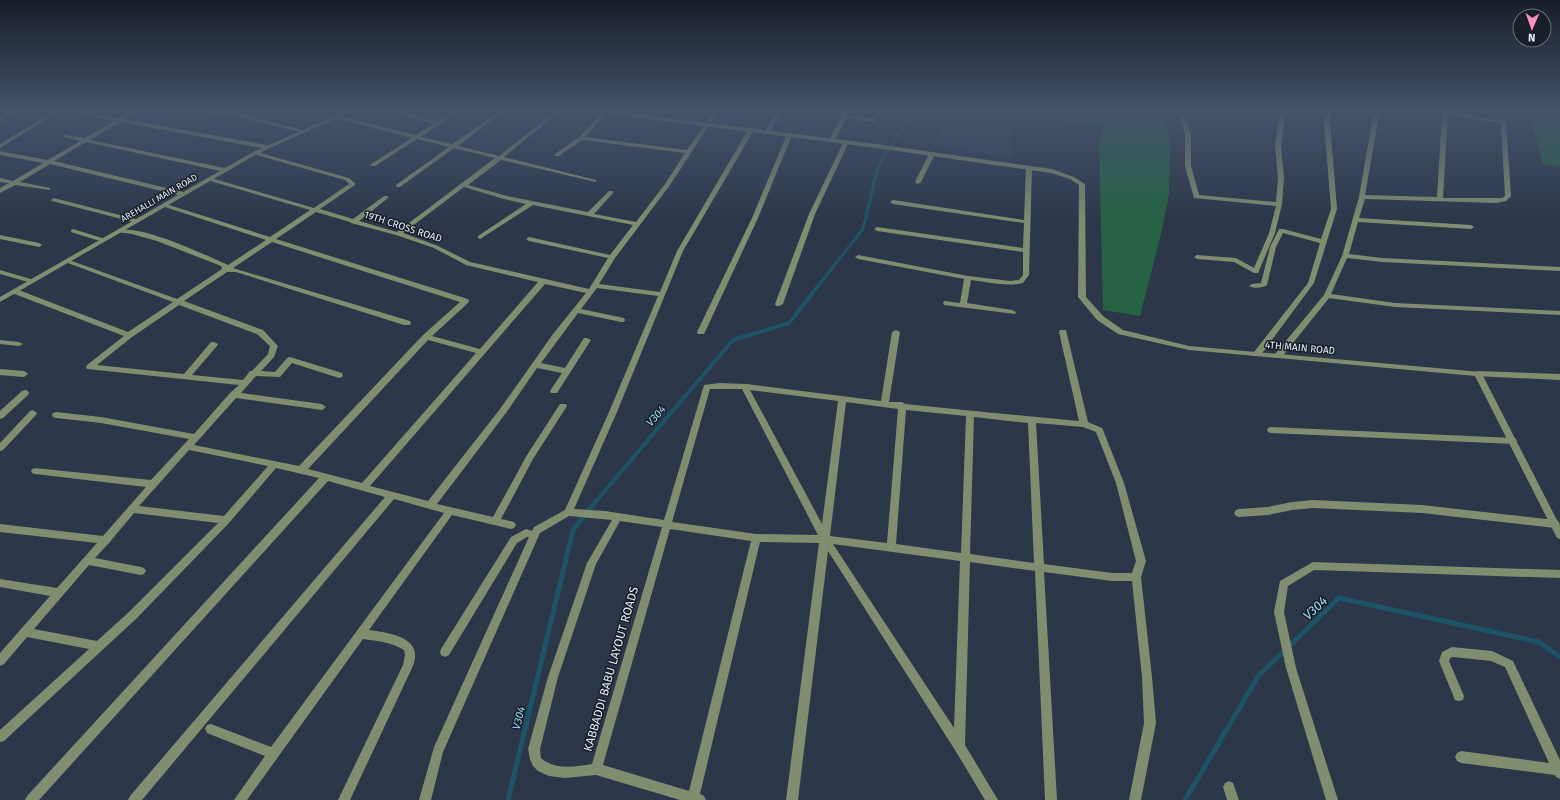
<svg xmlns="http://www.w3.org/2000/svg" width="1560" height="800" viewBox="0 0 1560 800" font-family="'Fira Sans',sans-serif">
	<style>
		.built { fill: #324159 }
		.green { fill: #256344 }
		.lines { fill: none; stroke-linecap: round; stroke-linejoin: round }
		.stream-far2 { stroke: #1e5467; stroke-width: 3 }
		.stream-far1 { stroke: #1e5467; stroke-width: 4 }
		.stream { stroke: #1e5467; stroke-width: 5 }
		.minor { fill: #808d6e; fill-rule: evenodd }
		.tertiary { fill: #808d6e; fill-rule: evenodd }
		.labels { text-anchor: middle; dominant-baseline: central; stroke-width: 3; stroke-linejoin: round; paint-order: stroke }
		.far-street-label { font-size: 9px; fill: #e5ecf9; stroke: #191f27 }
		.street-label { font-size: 10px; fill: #e5ecf9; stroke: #191f27 }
		.water-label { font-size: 11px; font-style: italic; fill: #95defa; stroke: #191f27 }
		.near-street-label { font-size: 12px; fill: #e5ecf9; stroke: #191f27 }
		.near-water-label { font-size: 13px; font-style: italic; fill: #95defa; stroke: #191f27 }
	</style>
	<rect width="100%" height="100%" fill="#2c374a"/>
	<path class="built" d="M 947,110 L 1002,110 L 1010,115 L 1014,158 L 933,146 Z"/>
	<path class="green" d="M 1066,110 L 1163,110 L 1170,141 L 1169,195 L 1161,234 L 1140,316 L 1103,310 L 1099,145 L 1102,126 L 1070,122 Z
		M 1529,110 L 1560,110 L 1560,166 L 1543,165 Z"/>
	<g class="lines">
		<path class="stream-far2" d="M 821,282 L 863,229 L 878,166 L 914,110"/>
		<path class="stream-far1" d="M 591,507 L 733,340 L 789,323 L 822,281"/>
		<path class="stream" d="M 508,800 L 573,530 L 592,506
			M 1185,800 L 1259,675 L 1339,598 L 1539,642 L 1560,657"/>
		<path class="minor" d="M 14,110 L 20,110 L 0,121 L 0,117 Z
			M 56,110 L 62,110 L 0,148 L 0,144 Z
			M 133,110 L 139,110 L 124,119 L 267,145 L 270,147 L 267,149 L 120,122 L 90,140 L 225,168 L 228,170 L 225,172 L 86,142 L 54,161 L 183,192 L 186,194 L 183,196 L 50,164 L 20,182 L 50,188 L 50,190 L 15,185 L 0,193 L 0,188 L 9,183 L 0,182 L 0,178 L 13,181 L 43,163 L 0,155 L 0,151 L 48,160 L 80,141 L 64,137 L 64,135 L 85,138 L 114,121 L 84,115 L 84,113 L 118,118 Z
			M 198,110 L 211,110 L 233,112 L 307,131 L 304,133 L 233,116 L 201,112 Z
			M 392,110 L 398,110 L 437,122 L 456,110 L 461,110 L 421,137 L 452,144 L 501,110 L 506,110 L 458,146 L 499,156 L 557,110 L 562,110 L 504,157 L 596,180 L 596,182 L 501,160 L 468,185 L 507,196 L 588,212 L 609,191 L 613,191 L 613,193 L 594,214 L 636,222 L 665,184 L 685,153 L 582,140 L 559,156 L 555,156 L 555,154 L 579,137 L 605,110 L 609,111 L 585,137 L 687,150 L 715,110 L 719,110 L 670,185 L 615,258 L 599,284 L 660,292 L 677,251 L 748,130 L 751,128 L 754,130 L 683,251 L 617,412 L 574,509 L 605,511 L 664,520 L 704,385 L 719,383 L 747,384 L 881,401 L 892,332 L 896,330 L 900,332 L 889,402 L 902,402 L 905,404 L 984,412 L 1079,421 L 1059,332 L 1060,330 L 1066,330 L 1088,422 L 1102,428 L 1103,430 L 1124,483 L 1146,561 L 1141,577 L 1152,677 L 1156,723 L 1141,800 L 1129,800 L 1144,723 L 1142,677 L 1132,581 L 1112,581 L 1044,572 L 1057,800 L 1045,800 L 1035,571 L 970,562 L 965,745 L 998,800 L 985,800 L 955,750 L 828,551 L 798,800 L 786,800 L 819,543 L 760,542 L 700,794 L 704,796 L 706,800 L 680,800 L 596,775 L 565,778 L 549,776 L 538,771 L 533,766 L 530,759 L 528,749 L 548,677 L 587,563 L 612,520 L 569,516 L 540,533 L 443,752 L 431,800 L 419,800 L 434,747 L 529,537 L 527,537 L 517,543 L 449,655 L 445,657 L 441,655 L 440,652 L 441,649 L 511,537 L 526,529 L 532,531 L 534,527 L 565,510 L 609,412 L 658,296 L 597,288 L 581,309 L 624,318 L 625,320 L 624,322 L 621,322 L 578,313 L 541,363 L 565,368 L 584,338 L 587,338 L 591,340 L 557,393 L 551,393 L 550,391 L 562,373 L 537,368 L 506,413 L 437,504 L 493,517 L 527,455 L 560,404 L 566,404 L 567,406 L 533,459 L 501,519 L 514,522 L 516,525 L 514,528 L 511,529 L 452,515 L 369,630 C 391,633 426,638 412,668 L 350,800 L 338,800 L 403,665 L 405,655 L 404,650 C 391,642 377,641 363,639 L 247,800 L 234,800 L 265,756 L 207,733 L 205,729 L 207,725 L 211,724 L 271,747 L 444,513 L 394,499 L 142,800 L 128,800 L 130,796 L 385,497 L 328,481 L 39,800 L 25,800 L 27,796 L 319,478 L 276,468 L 229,523 L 137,618 L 4,741 L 0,742 L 0,730 L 89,649 L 27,637 L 4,664 L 0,666 L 0,653 L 50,596 L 0,587 L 0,579 L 57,588 L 97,543 L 0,532 L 0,524 L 103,536 L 146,487 L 35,474 L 32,473 L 31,471 L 32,469 L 35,468 L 151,480 L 189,439 L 101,423 L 56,418 L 53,417 L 52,415 L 53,413 L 56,412 L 101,417 L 194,434 L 230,393 L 239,385 L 87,369 L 86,367 L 87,365 L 124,336 L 12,293 L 11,291 L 14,289 L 16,289 L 128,332 L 173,302 L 65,262 L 65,260 L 69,260 L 177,299 L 222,269 L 221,266 L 157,241 L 132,234 L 117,232 L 117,230 C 143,225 201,253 226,264 L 228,265 L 266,240 L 162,206 L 162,204 L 166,204 L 270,237 L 310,210 L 207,180 L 207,178 L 211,178 L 314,208 L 349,184 L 345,180 L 253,154 L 253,152 L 257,152 L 349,178 L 355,183 L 355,185 L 320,209 L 353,219 L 384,196 L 388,196 L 388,198 L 359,221 L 397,232 L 495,158 L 454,148 L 400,187 L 396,187 L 396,185 L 449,147 L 417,139 L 375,166 L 371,166 L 371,164 L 412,138 L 332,117 L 335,115 L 416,135 L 433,124 L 392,111 ZM 464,187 L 504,199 L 526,204 L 478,236 L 478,238 L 480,239 L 533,205 L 633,225 L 610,255 L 529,237 L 526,239 L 529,241 L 608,258 L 589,289 L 470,262 L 438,246 L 403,233 ZM 316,212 L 350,222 L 351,223 L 396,235 L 434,248 L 466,265 L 538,282 L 480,349 L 432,336 L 468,303 L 469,301 L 468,299 L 276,239 ZM 272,242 L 460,302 L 423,335 L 299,466 L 194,445 L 236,398 L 322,410 L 326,407 L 322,404 L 241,393 L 256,376 L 280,377 L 292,363 L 339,378 L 342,377 L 343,375 L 342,373 L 290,357 L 287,358 L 275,372 L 261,371 L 274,357 L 278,346 L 263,330 L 184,301 L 227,272 L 236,272 L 404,325 L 410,325 L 411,323 L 410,321 L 233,268 ZM 545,284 L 586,293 L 553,334 L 500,409 L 428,501 L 370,486 ZM 179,305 L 257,334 L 270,346 L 268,354 L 252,371 L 250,371 L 243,380 L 192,375 L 217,346 L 218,344 L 214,342 L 211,342 L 184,374 L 97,365 L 132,337 ZM 428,340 L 476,353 L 362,483 L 308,469 ZM 710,389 L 742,389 L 818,535 L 756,534 L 672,522 ZM 750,390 L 838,401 L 822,524 ZM 846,402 L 898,409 L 887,543 L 830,536 ZM 906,410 L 966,416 L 961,553 L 896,544 ZM 974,417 L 1028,423 L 1034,563 L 970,554 ZM 1036,423 L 1083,427 L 1096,432 L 1116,483 L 1136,561 L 1132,573 L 1112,573 L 1044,564 ZM 189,450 L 268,466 L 224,516 L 139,506 ZM 134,513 L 218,523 L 129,612 L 97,641 L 34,629 L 89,565 L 141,575 L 144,574 L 146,571 L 144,568 L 141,567 L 95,558 L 109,543 ZM 620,521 L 662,527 L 592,764 C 575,767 554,770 541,758 L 540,749 L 558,677 L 596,564 ZM 670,529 L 751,541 L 689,791 L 603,765 ZM 833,544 L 960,561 L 954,728 Z
			M 650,110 L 655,110 L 649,117 L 645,117 L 644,116 Z
			M 778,110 L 783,110 L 769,133 L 765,133 L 764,132 Z
			M 845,110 L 850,110 L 847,115 L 875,118 L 878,120 L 875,122 L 846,118 L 835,140 L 830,141 L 829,140 Z
			M 1178,110 L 1183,110 L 1191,135 L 1191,166 L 1199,195 L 1276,202 L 1278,178 L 1275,145 L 1280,110 L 1286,110 L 1281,145 L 1284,178 L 1282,204 L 1275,233 L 1258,273 L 1254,273 L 1234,262 L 1197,259 L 1194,257 L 1197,255 L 1236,258 L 1254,268 L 1269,233 L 1276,206 L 1194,198 L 1185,166 L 1185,135 Z
			M 1323,110 L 1329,110 L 1337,209 L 1314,283 L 1260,356 L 1254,356 L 1253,354 L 1254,352 L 1308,283 L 1320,243 L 1283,233 L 1276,247 L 1267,285 C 1263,288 1253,289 1249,286 L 1252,284 L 1261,283 L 1270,247 L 1279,229 L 1283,229 L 1321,239 L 1331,209 Z
			M 1374,110 L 1380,110 L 1365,195 L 1437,197 L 1442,114 L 1426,110 L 1436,110 L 1506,121 L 1511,196 L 1506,201 L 1496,203 L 1365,199 L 1359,218 L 1471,225 L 1474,227 L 1471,229 L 1358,222 L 1349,254 L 1382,258 L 1560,267 L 1560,271 L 1382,262 L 1347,258 L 1331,294 L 1395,303 L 1560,311 L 1560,315 L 1395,307 L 1329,298 L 1281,358 L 1275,358 L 1274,356 L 1275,354 L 1324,295 L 1342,256 L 1359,197 ZM 1448,115 L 1501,123 L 1505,196 L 1502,198 L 1443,198 Z
			M 787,134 L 792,135 L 758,218 L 705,332 L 704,334 L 698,334 L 697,332 L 752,218 Z
			M 844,141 L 849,142 L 815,214 L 783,304 L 779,306 L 776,306 L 775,304 L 809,214 Z
			M 932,152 L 935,154 L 921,182 L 918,184 L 916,183 L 915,182 L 929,154 Z
			M 1029,166 L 1032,168 L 1029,275 L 1023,283 C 1006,287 988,282 971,280 L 967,303 L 1012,310 L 1016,312 L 1015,314 L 944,305 L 943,303 L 944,301 L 960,303 L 964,279 L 858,259 L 855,257 L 858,255 L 968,276 L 1010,281 L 1019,280 L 1023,275 L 1023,252 L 877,231 L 874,229 L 877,227 L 1023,248 L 1024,223 L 893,204 L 890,202 L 893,200 L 1024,220 L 1026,168 Z
			M 54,198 L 139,220 L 140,221 L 137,223 L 52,201 L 51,200 Z
			M 73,229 L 105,239 L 106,240 L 103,242 L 71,232 L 71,230 Z
			M 0,235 L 39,243 L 42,245 L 39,247 L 0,239 Z
			M 0,270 L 34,280 L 35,281 L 32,283 L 0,274 Z
			M 0,340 L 19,342 L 23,344 L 19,346 L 0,344 Z
			M 0,369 L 24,371 L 28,374 L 24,377 L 0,375 Z
			M 1478,371 L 1560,374 L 1560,380 L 1475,376 L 1474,374 L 1475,372 Z
			M 25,390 L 28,391 L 29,393 L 28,395 L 3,418 L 0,419 L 0,411 L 22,391 Z
			M 33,410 L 37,413 L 36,415 L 3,450 L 0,451 L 0,443 L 30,411 Z
			M 1271,427 L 1513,438 L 1516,439 L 1517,441 L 1516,443 L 1513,444 L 1271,433 L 1268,432 L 1267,430 L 1268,428 Z
			M 1313,500 L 1422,505 L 1555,520 L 1558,521 L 1560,524 L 1558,527 L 1555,528 L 1422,513 L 1313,508 L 1292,510 L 1268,515 L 1239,517 L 1236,516 L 1234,513 L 1236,510 L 1239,509 L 1268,507 L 1292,502 Z
			M 1452,647 L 1492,651 L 1513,661 L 1560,760 L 1560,779 L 1556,777 L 1555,775 L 1461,763 L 1457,761 L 1455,757 L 1457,753 L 1461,751 L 1549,763 L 1505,667 L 1491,661 L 1453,657 L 1450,658 L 1449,661 L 1464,696 L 1463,700 L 1459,701 L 1455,700 L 1439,661 L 1442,652 Z
			M 1229,781 L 1233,783 L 1239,800 L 1227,800 L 1223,787 L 1225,783 Z"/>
		<path class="tertiary" d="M 348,110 L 355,110 L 257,154 L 0,302 L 0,297 L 253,152 Z
			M 591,110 L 603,110 L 876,144 L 1052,169 L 1074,177 L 1085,184 L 1086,297 L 1103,316 L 1123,330 L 1189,346 L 1481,372 L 1560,526 L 1560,539 L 1557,538 L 1475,376 L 1189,350 L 1118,334 L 1097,320 L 1078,297 L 1079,185 L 1070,179 L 1051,173 L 876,148 L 594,112 Z
			M 1313,562 L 1560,570 L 1560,578 L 1314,570 L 1288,586 L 1284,612 L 1296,668 L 1338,800 L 1326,800 L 1286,668 L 1274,612 L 1280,581 Z"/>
	</g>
	<linearGradient id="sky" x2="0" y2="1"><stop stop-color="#181e29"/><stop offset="0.5" stop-color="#45536b"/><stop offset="1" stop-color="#45536b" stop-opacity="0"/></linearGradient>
	<rect width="1560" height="222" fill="url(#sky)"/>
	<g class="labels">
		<g class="far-street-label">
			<text transform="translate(159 198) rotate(-30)">AREHALLI MAIN ROAD</text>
		</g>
		<g class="street-label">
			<text transform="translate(403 227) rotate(18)">19TH CROSS ROAD</text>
			<text transform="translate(1300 348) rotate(5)">4TH MAIN ROAD</text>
		</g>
		<g class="water-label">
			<text transform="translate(656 416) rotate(-49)">V304</text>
			<text transform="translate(519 718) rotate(-76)">V304</text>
		</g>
		<g class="near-street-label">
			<text transform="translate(611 669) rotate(-74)">KABBADDI BABU LAYOUT ROADS</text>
		</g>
		<g class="near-water-label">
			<text transform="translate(1315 608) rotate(-44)">V304</text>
		</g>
	</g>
	<g transform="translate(1532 28) rotate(182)"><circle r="19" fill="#191f27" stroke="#6b717b"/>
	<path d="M0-3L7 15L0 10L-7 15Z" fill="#ff8eb9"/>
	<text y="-6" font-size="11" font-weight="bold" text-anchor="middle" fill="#e5ecf9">N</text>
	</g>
</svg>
